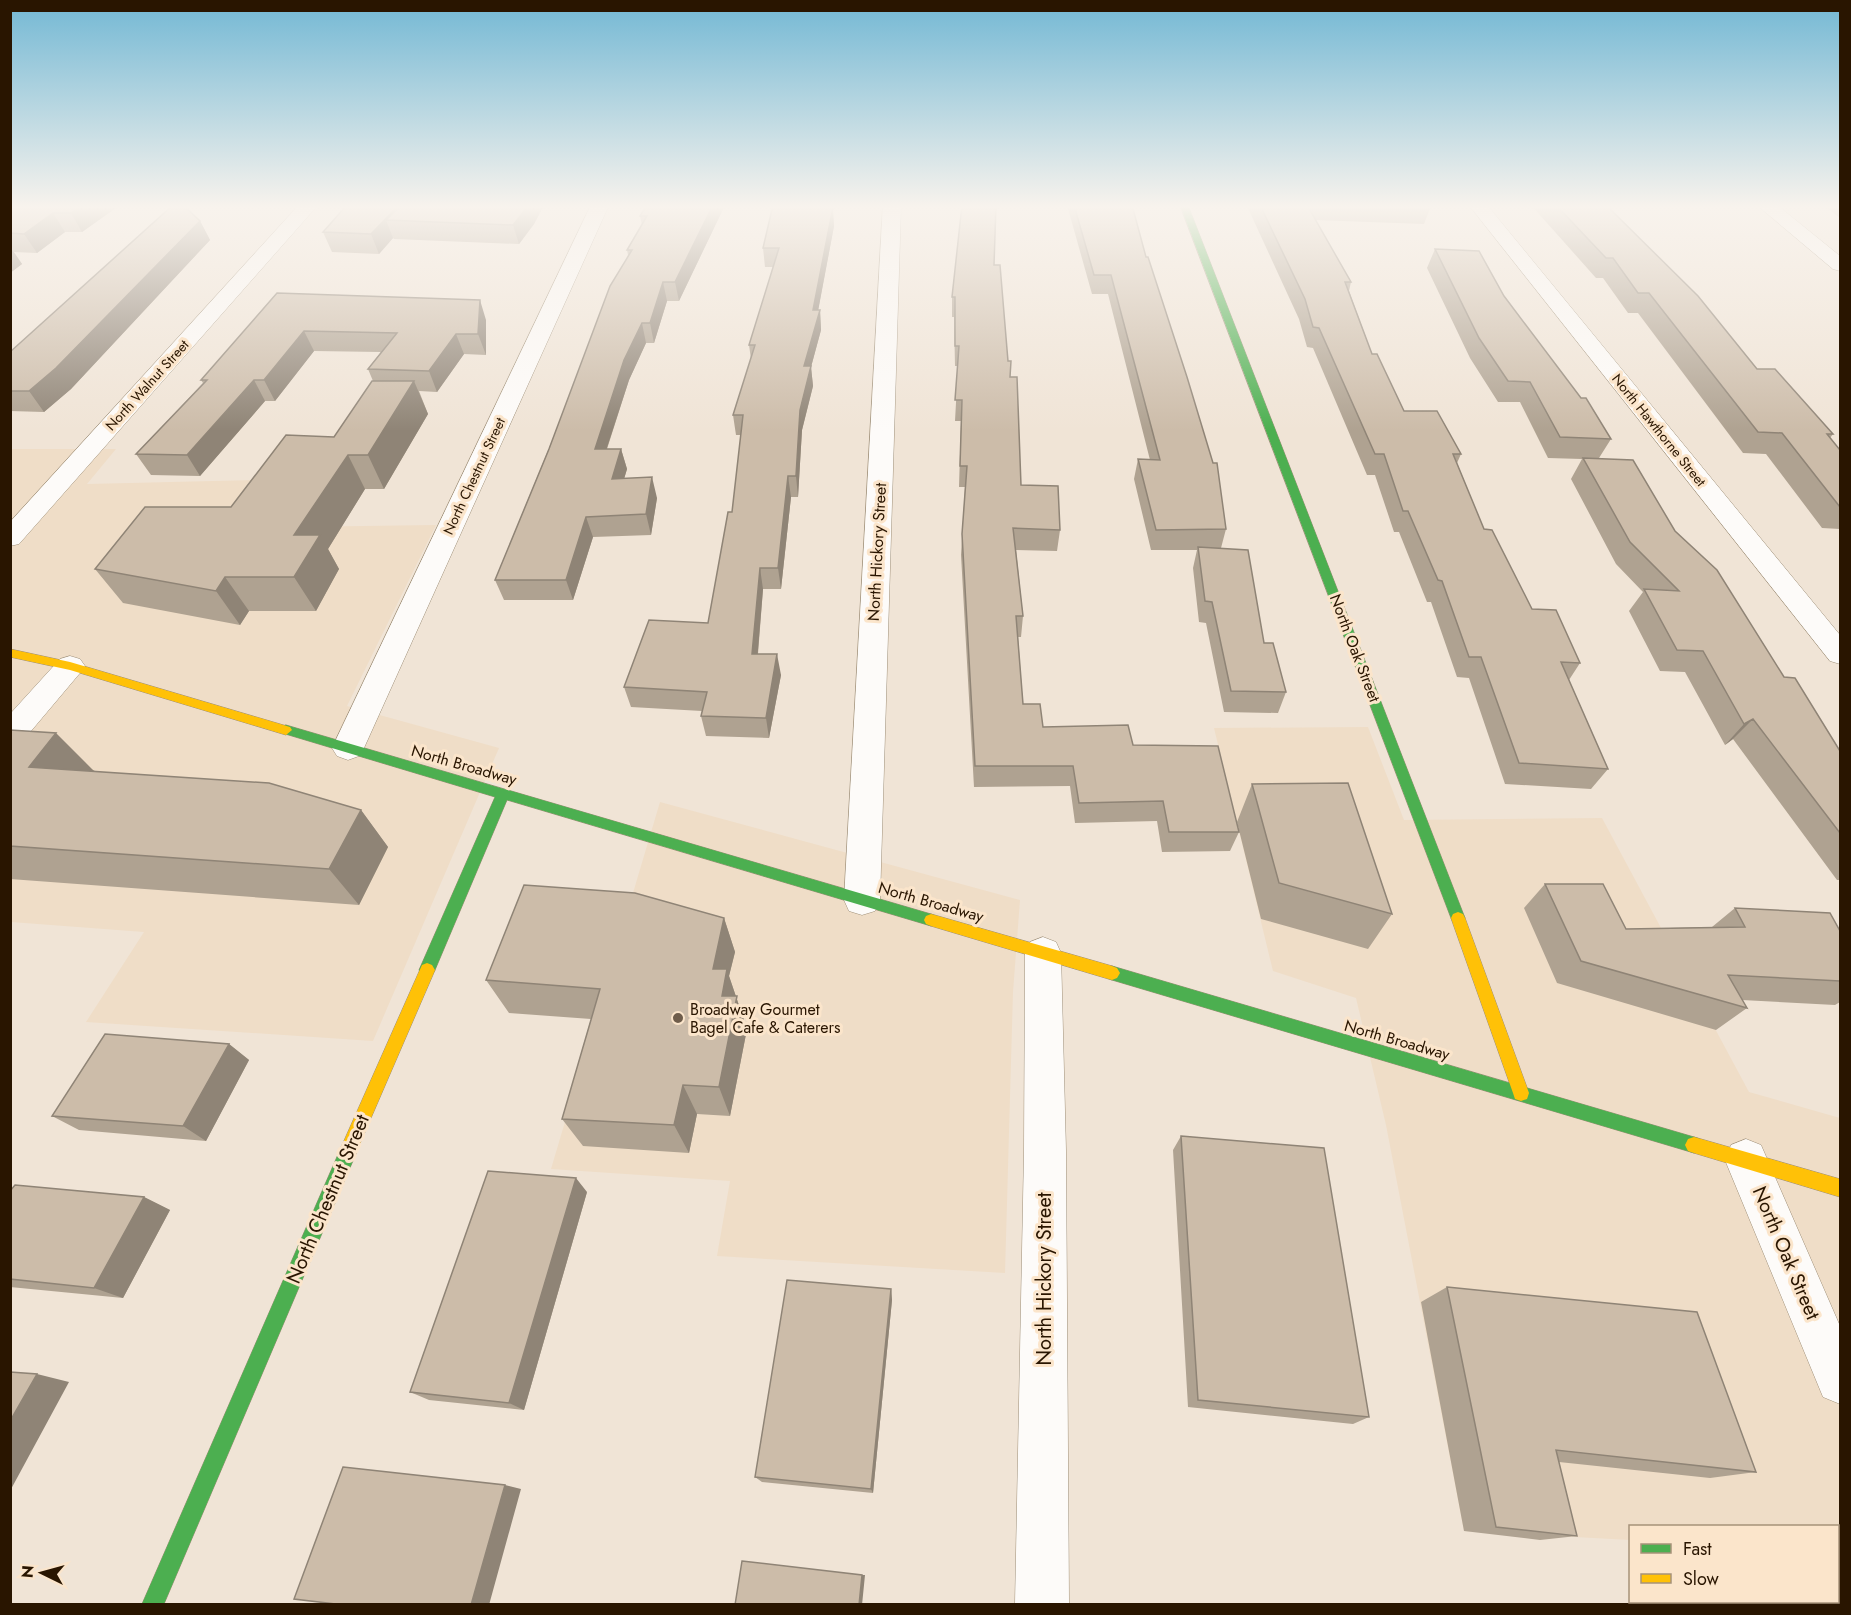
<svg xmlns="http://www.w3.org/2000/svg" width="1851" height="1615" viewBox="0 0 1851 1615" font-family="Jost,sans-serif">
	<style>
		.built { fill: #efddc7 }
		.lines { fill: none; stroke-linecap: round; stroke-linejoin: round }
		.street-casing { stroke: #9e8f78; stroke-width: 1 }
		.fast-casing { stroke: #9e8f78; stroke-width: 1 }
		.slow-casing { stroke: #9e8f78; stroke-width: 1 }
		.street { fill: #fdfbf9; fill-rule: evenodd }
		.fast { fill: #4caf50; fill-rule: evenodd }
		.slow { fill: #ffc107; fill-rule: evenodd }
		.wall { fill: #afa291 }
		.shaded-wall { fill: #8f8476 }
		.building { fill: #ccbca9; stroke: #8f8476; stroke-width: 1.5 }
		.poi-dot { fill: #6f5d4b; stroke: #fbe5cb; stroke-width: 2 }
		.labels { text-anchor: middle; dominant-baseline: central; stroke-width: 6; stroke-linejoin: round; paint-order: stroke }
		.far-street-label { font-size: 14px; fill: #291500; stroke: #fbe5cb }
		.street-label { font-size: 16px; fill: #291500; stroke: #fbe5cb }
		.poi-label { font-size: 16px; fill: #291500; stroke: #fbe5cb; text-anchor: start }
		.near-street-label { font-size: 20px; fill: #291500; stroke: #fbe5cb }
	</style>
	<rect width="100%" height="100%" fill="#f0e4d6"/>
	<path class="built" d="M 10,449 L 116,449 L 87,484 L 256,480 L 225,528 L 436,525 L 347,706 L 499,748 L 373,1041 L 86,1022 L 144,932 L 11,922 Z
		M 1368,727 L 1404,820 L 1602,818 L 1749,1092 L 1840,1118 L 1840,1552 L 1838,1552 L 1838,1526 L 1630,1526 L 1630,1540 L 1464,1531 L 1386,1125 L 1356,998 L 1273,971 L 1214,728 Z
		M 660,802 L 1020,900 L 1013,992 L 1005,1273 L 717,1256 L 730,1181 L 551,1169 Z"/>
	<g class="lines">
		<defs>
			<path id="street" d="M 299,205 L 318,205 L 19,544 L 10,546 L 10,522 Z
				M 591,205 L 609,205 L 364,748 L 359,756 L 348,760 L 337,756 L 332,748 Z
				M 883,205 L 901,205 L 880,900 L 875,911 L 862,915 L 849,911 L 844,900 Z
				M 1469,205 L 1487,205 L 1840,635 L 1840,664 L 1830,661 Z
				M 1757,205 L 1777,205 L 1840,256 L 1840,271 L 1833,269 Z
				M 70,656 L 80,659 L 85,666 L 80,673 L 21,743 L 10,746 L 10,714 L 60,659 Z
				M 1043,937 L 1056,942 L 1061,953 L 1066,1151 L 1069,1604 L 1015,1604 L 1024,1151 L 1025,953 L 1030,942 Z
				M 1746,1139 L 1761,1145 L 1840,1326 L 1840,1404 L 1823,1397 L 1725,1160 L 1731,1145 Z"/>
			<path id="fast" d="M 1180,205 L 1188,205 L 1465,918 L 1463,922 L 1458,924 L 1453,922 L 1451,918 Z
				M 286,725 L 931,914 L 936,916 L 938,920 L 936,924 L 931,926 L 507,800 L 435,970 L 432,975 L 427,977 L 422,975 L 419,970 L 495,797 L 282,733 L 280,730 L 282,727 Z
				M 1112,966 L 1694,1137 L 1700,1139 L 1703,1145 L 1700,1151 L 1694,1153 L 1112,980 L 1107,978 L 1104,973 L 1107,968 Z
				M 349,1140 L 355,1143 L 358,1149 L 164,1604 L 142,1604 L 343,1143 Z"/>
			<path id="slow" d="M 10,649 L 70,662 L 290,727 L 292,730 L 286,735 L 70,670 L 10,657 Z
				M 1458,912 L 1463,914 L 1465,918 L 1529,1093 L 1527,1099 L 1521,1101 L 1515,1099 L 1513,1093 L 1451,918 L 1453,914 Z
				M 931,914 L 1112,966 L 1117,968 L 1120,973 L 1117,978 L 1112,980 L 931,926 L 926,924 L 924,920 L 926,916 Z
				M 427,963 L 432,965 L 435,970 L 355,1155 L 349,1158 L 343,1155 L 340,1149 L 343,1143 L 422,965 Z
				M 1694,1137 L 1840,1179 L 1840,1197 L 1694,1153 L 1688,1151 L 1685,1145 L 1688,1139 Z"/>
		</defs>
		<use href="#street" class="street-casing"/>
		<use href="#fast" class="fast-casing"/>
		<use href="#slow" class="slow-casing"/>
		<use href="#street" class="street"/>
		<use href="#fast" class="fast"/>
		<use href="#slow" class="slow"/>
	</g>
	<path class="wall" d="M 10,205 L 120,205 L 82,232 L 65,232 L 37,253 L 14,252 L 22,264 L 10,273 Z
		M 347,205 L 544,205 L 534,224 L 519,244 L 394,239 L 393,238 L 379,254 L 332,252 L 323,232 Z
		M 725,205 L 679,301 L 667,301 L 654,343 L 646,343 L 629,380 L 607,449 L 621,449 L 627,469 L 624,479 L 657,498 L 651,535 L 593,537 L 573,600 L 504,600 L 495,580 L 628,255 L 627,250 L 642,225 L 640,216 Z
		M 1067,205 L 1132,205 L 1146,257 L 1226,529 L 1221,548 L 1286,692 L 1278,713 L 1224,712 L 1206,623 L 1199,622 L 1193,568 L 1197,550 L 1151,550 L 1134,479 L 1138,459 L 1150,460 L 1108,294 L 1092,294 Z
		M 1248,205 L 1431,206 L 1424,224 L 1315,220 L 1351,282 L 1349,291 L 1372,354 L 1404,411 L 1461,454 L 1457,463 L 1484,529 L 1532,609 L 1580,663 L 1569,680 L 1608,769 L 1591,789 L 1505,784 L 1469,678 L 1457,677 L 1431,602 L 1427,602 L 1399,532 L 1394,532 L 1375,475 L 1367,475 L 1313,348 L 1307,347 L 1299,319 L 1247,206 Z
		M 1531,205 L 1606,205 L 1757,369 L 1833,434 L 1830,438 L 1840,450 L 1840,529 L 1822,528 L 1766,454 L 1743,453 L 1638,313 L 1628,313 L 1603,278 L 1596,278 Z
		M 1823,205 L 1840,205 L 1840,218 Z
		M 833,211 L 834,226 L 818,310 L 820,310 L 821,330 L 811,367 L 813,386 L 802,430 L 798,497 L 791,497 L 781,589 L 763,589 L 758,654 L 781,675 L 769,738 L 706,736 L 701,716 L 702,711 L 631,707 L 624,687 L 708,623 L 732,512 L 741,435 L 736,435 L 733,415 L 751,359 L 749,345 L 773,267 L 765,267 L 763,248 Z
		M 200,221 L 210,240 L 71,389 L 44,412 L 10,411 L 10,352 Z
		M 1435,249 L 1504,296 L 1611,439 L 1599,458 L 1675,531 L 1784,677 L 1840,751 L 1840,880 L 1837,880 L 1733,739 L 1725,745 L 1685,672 L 1660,671 L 1629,611 L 1643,592 L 1616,564 L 1571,479 L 1582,459 L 1548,458 L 1520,402 L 1498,402 L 1470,358 L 1427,268 Z
		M 994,265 L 1010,377 L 1021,485 L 1060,530 L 1057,551 L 1016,550 L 1023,616 L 1021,637 L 1018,637 L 1023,704 L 1043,727 L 1133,745 L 1239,832 L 1230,851 L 1162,852 L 1157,821 L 1075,823 L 1070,786 L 974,787 L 961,555 L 965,487 L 959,487 L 961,421 L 955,421 L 958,366 L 955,366 L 954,317 L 952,317 L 952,297 Z
		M 277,293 L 486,320 L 486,355 L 464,354 L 437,392 L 419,391 L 428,414 L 384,489 L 365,489 L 328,549 L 339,569 L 316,611 L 249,611 L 240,625 L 123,603 L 95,569 L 231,507 L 334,437 L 373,381 L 368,369 L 381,352 L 314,351 L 275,401 L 265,401 L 200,476 L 151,475 L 136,454 L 203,383 L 201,380 Z
		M 10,730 L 95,771 L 361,810 L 388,847 L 359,905 L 10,879 Z
		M 1252,784 L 1392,914 L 1368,949 L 1261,919 L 1237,822 Z
		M 1545,884 L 1626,929 L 1712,927 L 1735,908 L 1840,931 L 1840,1002 L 1835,1005 L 1742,1000 L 1747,1008 L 1716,1030 L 1557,983 L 1524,908 Z
		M 724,918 L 735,952 L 729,976 L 747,1029 L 730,1116 L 697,1114 L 689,1153 L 583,1146 L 562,1119 L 591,1019 L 509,1013 L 486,980 Z
		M 229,1044 L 249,1060 L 206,1141 L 79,1130 L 52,1116 Z
		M 1181,1136 L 1369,1417 L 1353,1424 L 1188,1407 L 1173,1150 Z
		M 10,1191 L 144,1197 L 170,1210 L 123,1298 L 10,1287 Z
		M 587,1192 L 524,1410 L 429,1400 L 410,1392 Z
		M 1447,1287 L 1756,1472 L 1710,1478 L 1559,1462 L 1577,1536 L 1540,1540 L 1464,1531 L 1421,1302 Z
		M 891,1289 L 892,1300 L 873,1493 L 762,1482 L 755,1477 Z"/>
	<path class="shaded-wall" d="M 83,205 L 120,205 L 82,232 L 71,213 Z
		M 399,205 L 420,205 L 386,220 L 393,238 L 379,254 L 371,234 Z
		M 529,205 L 544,205 L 534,224 L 519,244 L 513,225 Z
		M 713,205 L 725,205 L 679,301 L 675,282 Z
		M 829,205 L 834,205 L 833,211 L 834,226 L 816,322 L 820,310 L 821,330 L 811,367 L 813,386 L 802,430 L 798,497 L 796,476 L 800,410 L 804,366 Z
		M 53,213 L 65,232 L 37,253 L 24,234 Z
		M 200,221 L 210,240 L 71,389 L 44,412 L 29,391 Z
		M 10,247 L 22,264 L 10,273 Z
		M 663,282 L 667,301 L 654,343 L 650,323 Z
		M 480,300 L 486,320 L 486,355 L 478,334 Z
		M 642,323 L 646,343 L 629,380 L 600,469 L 595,449 L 624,360 Z
		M 304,331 L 314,351 L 275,401 L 264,380 Z
		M 456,334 L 464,354 L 437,392 L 429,371 Z
		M 254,380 L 265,401 L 200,476 L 187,455 Z
		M 414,381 L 428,414 L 384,489 L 368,455 Z
		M 621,449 L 627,469 L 618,499 L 612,479 Z
		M 348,455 L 365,489 L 328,549 L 339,569 L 316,611 L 294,577 L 294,535 Z
		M 788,476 L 791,497 L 781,589 L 778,568 Z
		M 652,477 L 657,498 L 651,535 L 646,514 Z
		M 586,517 L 593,537 L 573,600 L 566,580 Z
		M 760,568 L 763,589 L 756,674 L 752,654 Z
		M 225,577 L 249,611 L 240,625 L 216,591 Z
		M 777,654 L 781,675 L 769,738 L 766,718 Z
		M 1753,719 L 1733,739 L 1725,745 L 1744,724 Z
		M 56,733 L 95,772 L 29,767 Z
		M 361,810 L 388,847 L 359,905 L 329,869 Z
		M 724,918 L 735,952 L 729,976 L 747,1029 L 730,1116 L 719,1087 L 713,969 Z
		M 229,1044 L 249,1060 L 206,1141 L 183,1126 Z
		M 683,1085 L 697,1114 L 689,1153 L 674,1125 Z
		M 576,1178 L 587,1192 L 524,1410 L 509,1403 Z
		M 144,1197 L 170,1210 L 123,1298 L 94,1288 Z
		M 891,1289 L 892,1300 L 873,1493 L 871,1489 Z
		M 37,1374 L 69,1382 L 10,1491 L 10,1421 Z
		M 505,1485 L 521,1489 L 489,1605 L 471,1605 Z
		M 862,1575 L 865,1575 L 862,1605 L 859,1605 Z"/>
	<path class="building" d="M 10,205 L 83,205 L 71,213 L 53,213 L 24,234 L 10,233 Z
		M 173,205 L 183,205 L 200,221 L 56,368 L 29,391 L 10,391 L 10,352 Z
		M 347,205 L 399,205 L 371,234 L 323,232 Z
		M 401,205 L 529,205 L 513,225 L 386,220 Z
		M 647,205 L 713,205 L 675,282 L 663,282 L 650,323 L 642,323 L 624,360 L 595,449 L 621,449 L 612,479 L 652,477 L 646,514 L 586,517 L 566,580 L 495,580 L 549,449 L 610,286 L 632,250 L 627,250 L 647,216 L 640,216 Z
		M 773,205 L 829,205 L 829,207 L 833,207 L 813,310 L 820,310 L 804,366 L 811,366 L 800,410 L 796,476 L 788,476 L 778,568 L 760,568 L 752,654 L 777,654 L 766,718 L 701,716 L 707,692 L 624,687 L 649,620 L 708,623 L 728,512 L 732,512 L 743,415 L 733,415 L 755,345 L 749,345 L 779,248 L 763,248 Z
		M 962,205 L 996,205 L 994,265 L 1000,265 L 1008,361 L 1011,361 L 1010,377 L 1017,377 L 1021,485 L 1058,486 L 1060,530 L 1013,528 L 1023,616 L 1016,616 L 1023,704 L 1040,704 L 1043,727 L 1128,725 L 1133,745 L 1218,746 L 1239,832 L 1169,832 L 1163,801 L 1079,803 L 1073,766 L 975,766 L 962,534 L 967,466 L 960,466 L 962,400 L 955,400 L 959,346 L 955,346 L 955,297 L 952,297 Z
		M 1074,205 L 1132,205 L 1146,257 L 1148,257 L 1187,377 L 1213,463 L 1217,463 L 1226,529 L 1156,530 L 1138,459 L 1160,460 L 1111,275 L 1094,275 Z
		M 1260,205 L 1307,205 L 1351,282 L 1345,282 L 1372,354 L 1377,354 L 1404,411 L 1437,411 L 1461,454 L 1453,454 L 1484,529 L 1492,530 L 1532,609 L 1556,610 L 1580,663 L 1561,662 L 1608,769 L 1519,763 L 1481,657 L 1469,657 L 1442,581 L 1438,580 L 1408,511 L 1403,511 L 1384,454 L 1375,454 L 1319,328 L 1313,327 L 1305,299 Z
		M 1556,205 L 1606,205 L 1698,296 L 1757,369 L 1775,369 L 1833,434 L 1827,434 L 1840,450 L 1840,507 L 1782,433 L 1758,432 L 1649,293 L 1638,293 L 1613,258 L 1606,258 Z
		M 1435,249 L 1479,251 L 1504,296 L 1581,398 L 1586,398 L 1611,439 L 1560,437 L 1530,382 L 1508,381 L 1479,338 Z
		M 277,293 L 480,300 L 478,334 L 456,334 L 429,371 L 368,369 L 397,333 L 304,331 L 264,380 L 254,380 L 187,455 L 136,454 L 207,380 L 201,380 Z
		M 372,381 L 414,381 L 368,455 L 348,455 L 294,535 L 320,535 L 294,577 L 225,577 L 216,591 L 95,569 L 145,507 L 231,507 L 286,435 L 334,437 Z
		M 1583,458 L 1633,460 L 1675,531 L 1717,570 L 1784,677 L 1795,678 L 1840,751 L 1840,833 L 1753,719 L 1744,724 L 1703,651 L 1677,650 L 1644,589 L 1679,591 L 1630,542 Z
		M 1198,547 L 1248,550 L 1264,643 L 1273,643 L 1286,692 L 1231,691 L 1212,602 L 1205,601 Z
		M 10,730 L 56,733 L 29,767 L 269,783 L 361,810 L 329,869 L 10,846 Z
		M 1348,783 L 1392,914 L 1279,883 L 1252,784 Z
		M 1545,884 L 1603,884 L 1626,929 L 1745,927 L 1735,908 L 1830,913 L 1840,931 L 1840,981 L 1728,975 L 1747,1008 L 1581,961 Z
		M 524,885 L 635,893 L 724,918 L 713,969 L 727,969 L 722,996 L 737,996 L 719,1087 L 683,1085 L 674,1125 L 562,1119 L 600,989 L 486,980 Z
		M 105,1034 L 229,1044 L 183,1126 L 52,1116 Z
		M 1181,1136 L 1324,1148 L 1369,1417 L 1198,1400 Z
		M 488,1171 L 576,1178 L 509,1403 L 410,1392 Z
		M 15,1185 L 144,1197 L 94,1288 L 10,1279 L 10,1191 Z
		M 787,1280 L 891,1289 L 871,1489 L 755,1477 Z
		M 1447,1287 L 1697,1312 L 1756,1472 L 1556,1450 L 1577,1536 L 1496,1527 Z
		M 10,1372 L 37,1374 L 10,1421 Z
		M 343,1467 L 505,1485 L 471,1605 L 344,1605 L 294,1599 Z
		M 742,1561 L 862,1575 L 859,1605 L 735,1605 Z"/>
	<linearGradient id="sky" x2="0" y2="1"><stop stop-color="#73b8d4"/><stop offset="0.48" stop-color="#f8f3ed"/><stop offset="1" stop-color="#f8f3ed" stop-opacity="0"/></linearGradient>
	<rect width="1851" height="431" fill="url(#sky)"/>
	<circle class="poi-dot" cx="678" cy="1018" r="6"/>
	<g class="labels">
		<g class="far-street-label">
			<text transform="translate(147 385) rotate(-48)">North Walnut Street</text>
			<text transform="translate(1659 430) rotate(51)">North Hawthorne Street</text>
			<text transform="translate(474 476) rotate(-65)">North Chestnut Street</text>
		</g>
		<g class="street-label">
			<text transform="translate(877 552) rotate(-87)">North Hickory Street</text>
			<text transform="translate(1355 648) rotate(69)">North Oak Street</text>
			<text transform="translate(464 765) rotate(16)">North Broadway</text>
			<text transform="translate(931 902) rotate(16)">North Broadway</text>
			<text transform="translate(1397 1040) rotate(16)">North Broadway</text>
		</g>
		<g class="poi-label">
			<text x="690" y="1009">Broadway Gourmet<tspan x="690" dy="18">Bagel Cafe &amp; Caterers</tspan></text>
		</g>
		<g class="near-street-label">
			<text transform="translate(328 1199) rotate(-67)">North Chestnut Street</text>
			<text transform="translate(1786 1253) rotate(67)">North Oak Street</text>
			<text transform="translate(1044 1279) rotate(-90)">North Hickory Street</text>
		</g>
	</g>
	<rect width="1851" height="1615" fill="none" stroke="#291500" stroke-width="24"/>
	<rect x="1629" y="1525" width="210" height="78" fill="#fbe5cb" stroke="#a7927a" stroke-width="1.5"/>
	<rect x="1641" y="1544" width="30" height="9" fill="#4caf50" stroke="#a7927a" stroke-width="1.5"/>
	<text x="1683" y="1555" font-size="18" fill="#291500">Fast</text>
	<rect x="1641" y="1574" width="30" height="9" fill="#ffc107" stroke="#a7927a" stroke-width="1.5"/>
	<text x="1683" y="1585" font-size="18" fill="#291500">Slow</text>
	<g transform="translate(42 1573) rotate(275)" stroke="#fbe5cb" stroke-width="4.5" paint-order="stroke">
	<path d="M0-4.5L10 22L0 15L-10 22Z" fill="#291500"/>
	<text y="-9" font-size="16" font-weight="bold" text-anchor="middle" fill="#291500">N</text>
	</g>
</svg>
